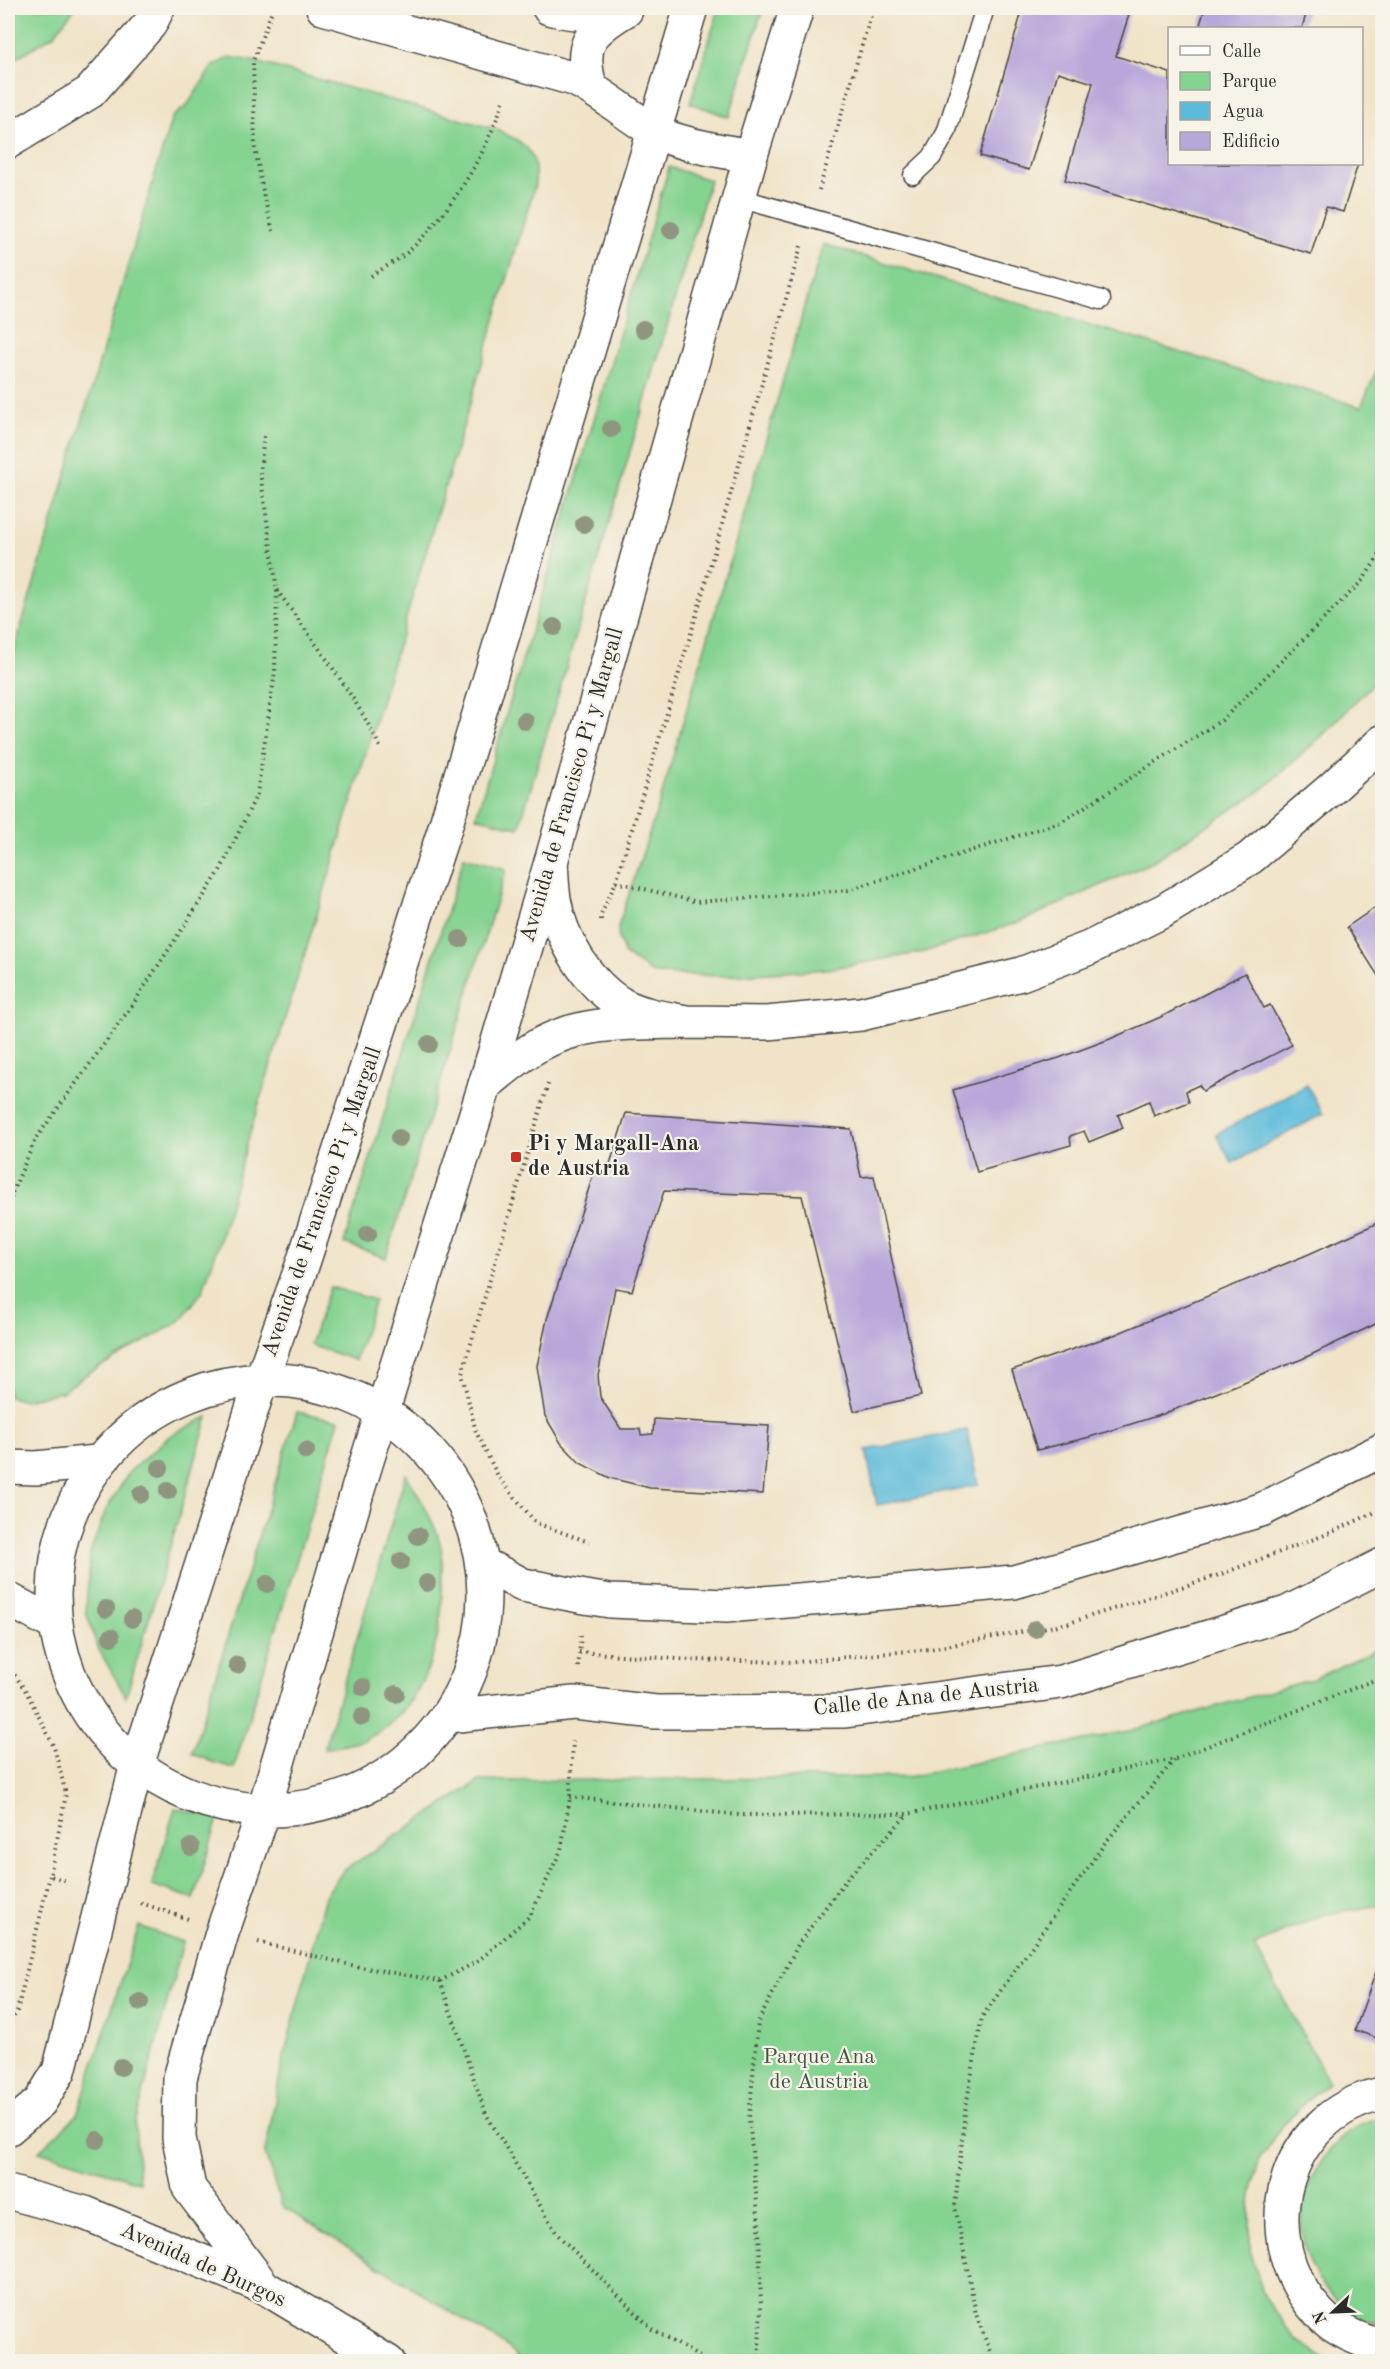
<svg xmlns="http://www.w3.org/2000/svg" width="1390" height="2369" viewBox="0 0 1390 2369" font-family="'Old Standard TT',serif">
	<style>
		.green { fill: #85d391; stroke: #587f5e; stroke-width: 1.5 }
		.water { fill: #5cbbda; stroke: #447382; stroke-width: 1.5 }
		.building { fill: #b8a8da }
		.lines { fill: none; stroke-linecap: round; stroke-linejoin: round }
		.service-casing { stroke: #494742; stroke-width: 21 }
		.minor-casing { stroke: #494742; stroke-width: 36 }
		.tertiary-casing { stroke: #494742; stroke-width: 36 }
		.path { stroke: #494742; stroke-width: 4; stroke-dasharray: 1.5 4.5; stroke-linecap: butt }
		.service { stroke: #fff; stroke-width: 18 }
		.minor { stroke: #fff; stroke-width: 33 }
		.tertiary { stroke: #fff; stroke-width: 33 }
		.tree { fill: #90957f }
		.poi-dot { fill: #c8321e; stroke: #f7f3e8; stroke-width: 2 }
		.labels { text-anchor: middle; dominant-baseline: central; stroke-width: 4.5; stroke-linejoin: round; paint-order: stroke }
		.street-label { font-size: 22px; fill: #2b2b2b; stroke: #f7f3e8 }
		.poi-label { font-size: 22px; font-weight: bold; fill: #2b2b2b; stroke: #f7f3e8; text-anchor: start }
		.park-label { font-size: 22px; fill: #425544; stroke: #f7f3e8 }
	</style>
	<rect width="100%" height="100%" fill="#f7f3e8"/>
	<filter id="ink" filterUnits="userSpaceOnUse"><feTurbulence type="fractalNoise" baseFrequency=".0167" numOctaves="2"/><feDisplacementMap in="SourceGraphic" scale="12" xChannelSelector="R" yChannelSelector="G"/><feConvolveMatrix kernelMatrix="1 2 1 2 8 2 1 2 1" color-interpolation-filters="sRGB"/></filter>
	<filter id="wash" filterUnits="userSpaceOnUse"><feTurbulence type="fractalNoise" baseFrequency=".008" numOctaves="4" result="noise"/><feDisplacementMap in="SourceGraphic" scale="24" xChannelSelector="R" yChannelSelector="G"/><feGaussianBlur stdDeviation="1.35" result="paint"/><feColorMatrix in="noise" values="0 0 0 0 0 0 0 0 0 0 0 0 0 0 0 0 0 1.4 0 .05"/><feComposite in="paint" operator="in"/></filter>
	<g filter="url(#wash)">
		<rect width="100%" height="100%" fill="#f0e3c7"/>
		<path class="green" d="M 8,8 L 75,8 L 54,35 L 8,63 Z
			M 719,8 L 763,8 L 729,117 L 690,103 Z
			M 229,57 L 253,61 L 495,129 C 525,143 538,149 535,185 L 352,800 L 250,1133 L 219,1244 L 202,1292 L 179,1322 L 87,1374 L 62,1392 L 24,1400 L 8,1397 L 8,671 L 172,117 L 187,106 L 212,67 Z
			M 669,167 L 710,180 L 519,828 L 476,817 Z
			M 823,244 L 1361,407 L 1382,357 L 1382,674 L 1321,737 L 1262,790 L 1150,863 L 1020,922 L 924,952 L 828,969 L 725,976 L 654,974 L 625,955 L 619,939 L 618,927 L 659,804 Z
			M 464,857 L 506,869 L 386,1258 L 344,1243 Z
			M 330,1287 L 375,1300 L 355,1360 L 310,1345 Z
			M 297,1412 L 339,1420 L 234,1768 L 212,1762 L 192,1753 Z
			M 208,1417 L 126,1697 L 97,1646 L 86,1612 L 90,1553 L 106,1510 L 130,1471 L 171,1435 Z
			M 406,1474 C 419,1497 436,1522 441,1548 C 443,1558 442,1570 442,1580 C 444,1641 424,1712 364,1740 C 352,1745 336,1746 324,1749 Z
			M 1382,1647 L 1382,1905 L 1325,1914 L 1254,1945 L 1329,2082 L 1308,2099 L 1281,2127 L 1258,2161 L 1250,2208 L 1250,2250 L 1264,2297 L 1298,2342 L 1328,2361 L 523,2361 L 509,2348 L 282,2206 L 265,2154 L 282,2065 L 325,1896 L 343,1871 L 479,1781 L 907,1777 L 1133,1730 L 1313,1679 Z
			M 175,1808 L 218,1818 L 194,1899 L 152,1885 Z
			M 139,1926 L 183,1942 L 135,2124 L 139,2182 L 39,2151 L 77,2115 Z
			M 1382,2118 L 1382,2326 C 1375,2324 1367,2322 1361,2319 C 1355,2316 1350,2311 1346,2308 C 1294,2269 1287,2200 1329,2151 C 1343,2135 1361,2122 1382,2118 Z"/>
		<path class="water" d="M 1307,1085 L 1323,1114 L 1232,1163 L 1216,1134 Z
			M 967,1430 L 978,1485 L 877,1505 L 866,1450 Z"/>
		<g id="blocks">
			<path class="building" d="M 1023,8 L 1131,8 L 1116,56 L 1170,73 L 1170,164 L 1358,164 L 1343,212 L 1326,207 L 1311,254 L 1065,180 L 1093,83 L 1058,72 L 1029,170 L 980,156 Z
				M 1205,8 L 1308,8 L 1302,28 L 1199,28 Z
				M 1382,903 L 1382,982 L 1347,927 Z
				M 1245,973 L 1264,1008 L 1270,1005 L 1292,1045 L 1203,1091 L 1199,1085 L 1186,1091 L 1189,1102 L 1154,1116 L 1149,1101 L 1118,1115 L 1123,1128 L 1089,1142 L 1084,1131 L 1070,1136 L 1071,1145 L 977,1172 L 953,1090 L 1059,1058 L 1110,1039 L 1163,1016 Z
				M 626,1113 L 851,1129 L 861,1177 L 874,1176 L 921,1396 L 854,1411 L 802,1196 L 664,1191 L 632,1291 L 615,1288 L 598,1375 L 600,1397 L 621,1429 L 640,1429 L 641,1435 L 653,1434 L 654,1419 L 769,1426 L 763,1494 L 650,1488 L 610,1478 L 580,1463 L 561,1443 L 545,1416 L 537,1366 L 547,1319 L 597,1163 L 609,1167 Z
				M 1382,1221 L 1382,1321 L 1302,1359 L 1163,1414 L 1090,1437 L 1037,1450 L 1012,1370 L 1114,1335 L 1309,1254 Z
				M 1382,1955 L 1382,2040 L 1355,2030 Z"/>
		</g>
	</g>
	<g filter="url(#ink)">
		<use href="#blocks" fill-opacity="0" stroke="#494742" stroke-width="1.5"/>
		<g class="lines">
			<defs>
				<path id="service" d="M 913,175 L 932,157 L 946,133 L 985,8
					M 739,198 L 1101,300"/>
				<path id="minor" d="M 323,8 L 574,79 C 602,93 626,114 652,130 C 675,143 725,153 751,155
					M 549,8 C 574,15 601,15 626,10
					M 590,87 C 579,44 588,33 624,11
					M 8,142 L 90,92 L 150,24 L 158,8
					M 686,1022 L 767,1023 L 861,1014 L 1021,974 L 1089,948 L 1165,910 L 1250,858 L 1330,790 L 1382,742
					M 485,1085 C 501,1072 518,1057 537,1046 C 582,1020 635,1023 686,1022 C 665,1018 642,1015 623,1005 C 588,985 560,938 554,899 C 552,887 552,874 551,862
					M 8,1467 L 36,1468 L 97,1462
					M 483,1564 L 523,1585 L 585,1597 L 610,1601 L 726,1606 L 1014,1582 L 1261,1510 L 1382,1450
					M 8,1599 L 54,1624
					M 449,1716 L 574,1703 L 656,1712 L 845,1711 L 1061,1682 L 1287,1613 L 1382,1565
					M 1382,2094 C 1281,2115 1250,2239 1319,2313 C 1335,2331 1360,2340 1382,2347"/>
				<path id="tertiary" d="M54 1595a215 215 0 1 1 430 0a215 215 0 1 1-430 0Z
					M 8,2129 L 40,2102 L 59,2071 L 136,1768 L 262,1378 L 302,1266 L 444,831 L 691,8
					M 8,2192 L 85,2213 L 264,2287 L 388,2362
					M 264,2287 L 189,2188 L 179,2138 L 180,2078 L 222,1933 L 263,1813 L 359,1486 L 485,1085 L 551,862 L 751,155 L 797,8"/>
			</defs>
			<use href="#service" class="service-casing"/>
			<use href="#minor" class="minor-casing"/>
			<use href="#tertiary" class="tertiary-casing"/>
			<path class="path" d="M 819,190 L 873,8
				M 273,231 L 264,197 L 255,148 L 253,61 L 273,8
				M 371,276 C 383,268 399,260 410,250 C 452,210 487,154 504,98
				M 277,590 C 312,640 353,691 380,747
				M 616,882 L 697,902 L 848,890 L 1061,822 L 1222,720 L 1363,580 L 1382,551
				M 601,920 L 601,915 L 616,882 L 692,630 L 801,246
				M 548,1084 L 462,1374 L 476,1432 L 499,1478 L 536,1523 L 589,1542
				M 8,1216 L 12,1193 L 35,1140 L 133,1004 L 220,871 L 257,794 L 275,672 L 277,590 L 260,472 L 264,436
				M 579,1652 L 691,1660 L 796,1662 L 930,1649 L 1069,1623 L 1216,1576 L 1330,1533 L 1382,1509
				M 8,1665 L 27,1693 L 54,1747 L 66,1794 L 50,1876 L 68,1881
				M 578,1667 L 581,1633
				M 570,1797 L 739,1815 L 908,1814 L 1175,1759 L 1382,1677
				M 141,1903 L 188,1919
				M 258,1942 L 355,1966 L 440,1981 L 478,1961 L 530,1916 L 561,1850 L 570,1797 L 573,1741
				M 440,1981 L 486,2114 L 557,2234 L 652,2329 L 708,2362
				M 8,2027 L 17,2011 L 50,1876
				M 758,2362 L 761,2311 L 759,2225 L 749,2118 L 758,2022 L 799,1943 L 849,1876 L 908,1814
				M 994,2362 L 976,2314 L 955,2206 L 965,2112 L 982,2017 L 1105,1843 L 1175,1759"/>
			<use href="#service" class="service"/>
			<use href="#minor" class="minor"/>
			<use href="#tertiary" class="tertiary"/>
		</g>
		<g class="tree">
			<circle cx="671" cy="230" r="9"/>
			<circle cx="643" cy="329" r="9"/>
			<circle cx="611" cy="429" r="9"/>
			<circle cx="584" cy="524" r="9"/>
			<circle cx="554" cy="627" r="9"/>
			<circle cx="525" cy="721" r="9"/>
			<circle cx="460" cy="939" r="9"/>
			<circle cx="429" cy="1044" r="9"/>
			<circle cx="399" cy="1138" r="9"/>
			<circle cx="368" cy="1234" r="9"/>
			<circle cx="306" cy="1451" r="9"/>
			<circle cx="160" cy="1468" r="9"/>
			<circle cx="168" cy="1491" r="9"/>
			<circle cx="141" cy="1494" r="9"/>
			<circle cx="418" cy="1536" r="9"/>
			<circle cx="401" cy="1561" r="9"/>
			<circle cx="427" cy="1583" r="9"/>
			<circle cx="267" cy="1584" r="9"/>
			<circle cx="106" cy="1609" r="9"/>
			<circle cx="132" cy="1619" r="9"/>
			<circle cx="1035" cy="1629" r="9"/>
			<circle cx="111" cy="1637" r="9"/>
			<circle cx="237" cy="1665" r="9"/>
			<circle cx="363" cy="1687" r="9"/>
			<circle cx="396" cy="1694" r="9"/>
			<circle cx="362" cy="1717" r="9"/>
			<circle cx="191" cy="1847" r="9"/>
			<circle cx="140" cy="2002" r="9"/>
			<circle cx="121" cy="2067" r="9"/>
			<circle cx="97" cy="2140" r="9"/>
		</g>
	</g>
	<rect class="poi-dot" x="510" y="1151" width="12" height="12" rx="3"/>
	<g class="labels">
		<g class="street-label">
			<text transform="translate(572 785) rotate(-74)">Avenida de Francisco Pi y Margall</text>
			<text transform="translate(322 1202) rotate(-71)">Avenida de Francisco Pi y Margall</text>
			<text transform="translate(926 1697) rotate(-6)">Calle de Ana de Austria</text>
			<text transform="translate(203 2265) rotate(24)">Avenida de Burgos</text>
		</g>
		<g class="poi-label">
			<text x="528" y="1144">Pi y Margall-Ana<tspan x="528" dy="25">de Austria</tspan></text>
		</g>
		<g class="park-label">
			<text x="819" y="2057">Parque Ana<tspan x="819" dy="25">de Austria</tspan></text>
		</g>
	</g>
	<rect width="1390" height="2369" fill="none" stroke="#f7f3e8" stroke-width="30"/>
	<rect x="1168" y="27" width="195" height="138" fill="#f7f3e8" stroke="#a5a39c" stroke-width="1.5"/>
	<rect x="1180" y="46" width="30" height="9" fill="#ffffff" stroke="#a5a39c" stroke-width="1.5"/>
	<text x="1222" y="57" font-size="18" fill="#2b2b2b">Calle</text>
	<rect x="1180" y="72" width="30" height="18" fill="#85d391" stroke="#a5a39c" stroke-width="1.5"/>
	<text x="1222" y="87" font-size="18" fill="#2b2b2b">Parque</text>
	<rect x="1180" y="102" width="30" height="18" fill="#5cbbda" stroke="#a5a39c" stroke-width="1.5"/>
	<text x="1222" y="117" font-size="18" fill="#2b2b2b">Agua</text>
	<rect x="1180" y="132" width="30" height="18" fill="#b8a8da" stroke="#a5a39c" stroke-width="1.5"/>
	<text x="1222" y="147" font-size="18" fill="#2b2b2b">Edificio</text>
	<g transform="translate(1333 2312) rotate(247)" stroke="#f7f3e8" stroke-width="4.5" paint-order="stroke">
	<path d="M0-4.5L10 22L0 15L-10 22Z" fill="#2b2b2b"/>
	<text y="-9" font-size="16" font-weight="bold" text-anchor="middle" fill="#2b2b2b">N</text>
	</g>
</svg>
